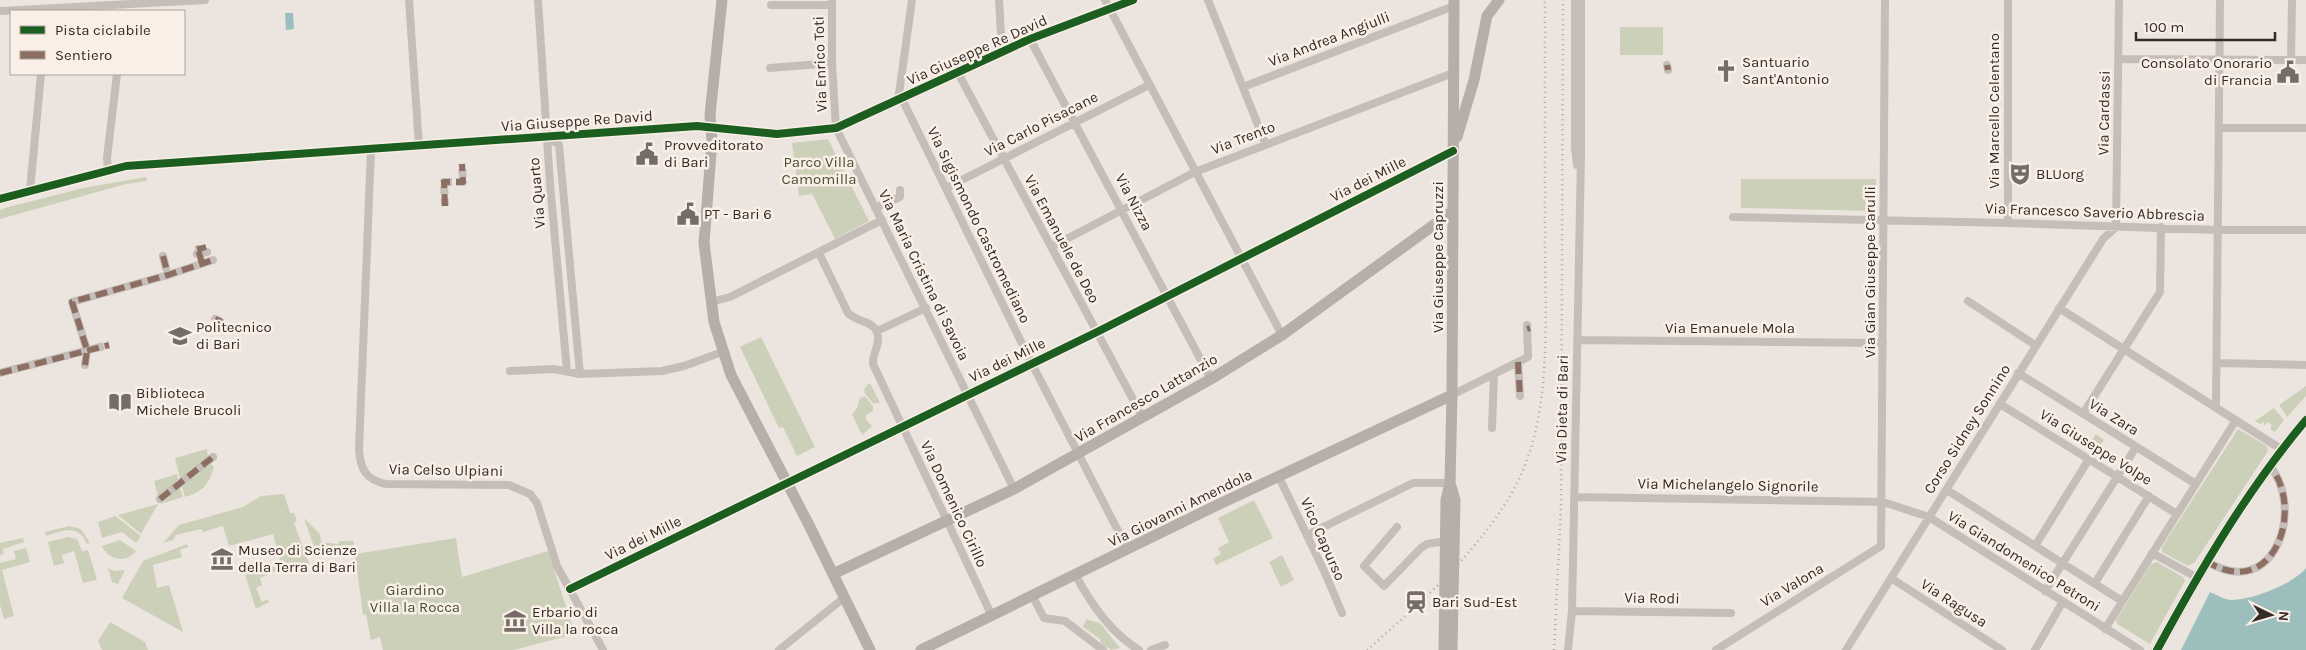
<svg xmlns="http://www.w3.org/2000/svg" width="2306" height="650" viewBox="0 0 2306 650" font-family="Karla,sans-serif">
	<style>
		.green { fill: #cdd0b9 }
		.water { fill: #9cbebc }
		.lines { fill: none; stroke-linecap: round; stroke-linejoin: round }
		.street-tunnel { stroke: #c7c0ba; stroke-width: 8; stroke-dasharray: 8 4; stroke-linecap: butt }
		.street { stroke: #c5beb8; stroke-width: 8 }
		.secondary { stroke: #b5aea9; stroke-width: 11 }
		.rail { stroke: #aca7a3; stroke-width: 2.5; stroke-dasharray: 1 4; stroke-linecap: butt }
		.quiet { stroke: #8d6e63; stroke-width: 6; stroke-dasharray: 12 6; stroke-linecap: butt }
		.cycleway-casing { stroke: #f9efe6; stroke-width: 11 }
		.cycleway { stroke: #1b5e20; stroke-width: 8 }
		.labels { text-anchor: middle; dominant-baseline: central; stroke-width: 5; stroke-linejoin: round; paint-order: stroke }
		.street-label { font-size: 15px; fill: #352b27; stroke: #f9efe6 }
		.poi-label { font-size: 15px; fill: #352b27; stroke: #f9efe6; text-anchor: start }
		.park-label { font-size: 15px; fill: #45522b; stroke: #f9efe6 }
	</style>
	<rect width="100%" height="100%" fill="#ece5df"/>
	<path class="green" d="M 1620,27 L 1663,27 L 1663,55 L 1620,55 Z
		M 828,139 L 869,221 L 835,239 L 812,194 L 799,196 L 792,143 Z
		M 146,177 L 147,181 L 126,184 L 0,219 L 0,210 L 5,208 L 83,188 Z
		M 1741,179 L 1876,179 L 1876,211 L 1741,208 Z
		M 761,337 L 815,447 L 797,456 L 783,427 L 779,428 L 740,347 Z
		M 869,383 L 871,385 L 880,403 L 873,403 L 865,394 L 864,389 Z
		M 2306,386 L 2306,396 L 2287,417 L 2279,405 Z
		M 865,396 L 873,406 L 873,411 L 866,415 L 866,419 L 872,426 L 862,435 L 852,414 L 857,408 L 860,398 Z
		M 2274,408 L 2284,420 L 2275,432 L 2270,429 L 2272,425 L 2267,422 L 2264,426 L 2264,422 L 2260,424 L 2255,421 Z
		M 2238,429 L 2267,446 L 2268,451 L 2195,562 L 2188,566 L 2162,552 L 2162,547 Z
		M 2096,434 L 2104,440 L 2095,453 L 2087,448 Z
		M 207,449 L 208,456 L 180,478 L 175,458 Z
		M 211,464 L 214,467 C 209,485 202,492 185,497 L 182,487 Z
		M 177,474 L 178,480 L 158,496 L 154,481 Z
		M 180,488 L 183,497 L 161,504 Z
		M 284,494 L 290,513 L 294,513 L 297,521 L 294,523 L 309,563 L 297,569 L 294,563 L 260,578 L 262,585 L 256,588 L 262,602 L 268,599 L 269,602 L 258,608 L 255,607 L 245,574 L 281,564 L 273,534 L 229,546 L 223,526 L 203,532 L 201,529 L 176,535 L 173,540 L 163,543 L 179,525 L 243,507 L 261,496 Z
		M 1254,500 L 1273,538 L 1216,565 L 1213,559 L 1221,554 L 1218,548 L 1229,542 L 1218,518 Z
		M 158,504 L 141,534 L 118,515 Z
		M 115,516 L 141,536 L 136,543 L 122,532 L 102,538 L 98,522 Z
		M 304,518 L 320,534 L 321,542 L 338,544 L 339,541 L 354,541 L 354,545 L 334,546 L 324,550 L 326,556 L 318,558 Z
		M 69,526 L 81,529 L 90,543 L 87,544 C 78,523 63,531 46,536 L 45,532 Z
		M 68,537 L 77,539 L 82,551 L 88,550 L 97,580 L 83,583 L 74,551 L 62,555 L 64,563 L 54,566 L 48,542 Z
		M 23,538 L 24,542 L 3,549 L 4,554 L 0,555 L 0,543 Z
		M 456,538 L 462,577 L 548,551 L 575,634 L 514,650 L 383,650 L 380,637 L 371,640 L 366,614 L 363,615 L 355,554 Z
		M 120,540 L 136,551 C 126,564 108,560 102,546 Z
		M 187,544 L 188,547 L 180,550 L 182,557 L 153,565 L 157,588 L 169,585 L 183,632 L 122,598 L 143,561 Z
		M 26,548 L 30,562 L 2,570 L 14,616 L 4,619 L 0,605 L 0,563 L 16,559 L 14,551 Z
		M 1282,555 L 1294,580 L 1281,587 L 1269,562 Z
		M 2157,562 L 2183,577 L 2185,581 L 2150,644 L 2117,624 L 2116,620 L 2151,564 Z
		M 108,568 L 115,571 L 125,570 L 118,584 L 112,582 Z
		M 1086,619 L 1100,623 L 1120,648 L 1111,650 L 1101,643 L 1100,639 L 1083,627 Z
		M 110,622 L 145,642 L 148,650 L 102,650 L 98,641 Z"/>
	<path class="water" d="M 285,13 L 293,13 L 294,29 L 286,30 Z
		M 2306,568 L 2306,650 L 2181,650 L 2210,592 C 2217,595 2225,600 2232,600 C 2253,600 2293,584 2306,568 Z"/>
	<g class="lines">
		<path class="street-tunnel" d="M 445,206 L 444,182 L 463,182 L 462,164
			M 196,250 L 198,249 L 202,263
			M 96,348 L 109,345"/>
		<path class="street" d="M 409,0 L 419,146
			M 538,0 L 550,184 L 567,371
			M 832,0 L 832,63 L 836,128 L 1014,489
			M 999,0 L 1002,51
			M 1105,0 L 1282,335
			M 1208,0 L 1266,145
			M 1575,0 L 1575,148 L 1577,165
			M 771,5 L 831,5
			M 0,11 L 205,0
			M 1030,39 L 1211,379
			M 2119,59 L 2306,60
			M 2291,60 L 2292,0
			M 1667,65 L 1668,70
			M 770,68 L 832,63
			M 958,73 L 1143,418
			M 1243,87 L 1454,6
			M 902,99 L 1031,362 L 1128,550
			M 898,101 L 912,0
			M 2219,128 L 2306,128
			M 547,137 L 559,145 L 580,374
			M 371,149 L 359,449 C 360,469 366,480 386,484 L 509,485 L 530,494 L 537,503 L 557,566 L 603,650
			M 108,169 L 107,158 L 117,74
			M 946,188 L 1149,85
			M 30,190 L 41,74
			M 0,199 L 126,166 L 697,126 L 777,134 L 836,128 L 1030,39 L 1133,0
			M 875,208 L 900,197 L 900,190
			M 1733,217 L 2008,223 L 2218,230 L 2306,230
			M 2008,223 L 2008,0
			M 1051,247 L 1195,172 L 1453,73
			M 819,253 L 848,313 C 857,323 877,320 878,337 C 879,347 872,354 873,364 L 992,616
			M 197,254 L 207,252
			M 163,256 L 166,268
			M 1968,301 L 2035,345
			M 711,302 L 730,297 L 882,220
			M 2059,308 L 2281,449
			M 215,319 L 220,321 L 222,326
			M 877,331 L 926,308
			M 1577,340 L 1883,343
			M 1518,362 L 1520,396
			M 2217,363 L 2306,365
			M 85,365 L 87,350 L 72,302 L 168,275 L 213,260
			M 510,371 L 554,369 L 580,374 L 662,371 L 684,366 L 722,352
			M 0,373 L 96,348
			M 2018,373 L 2196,484
			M 1452,395 L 1528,357 L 1527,325
			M 2000,404 L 2177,514
			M 2216,408 L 2220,0
			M 2083,414 L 2160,292 L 2161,227
			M 1492,428 L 1494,374
			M 1279,477 L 1325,573 L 1342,613
			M 1947,490 L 2122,601
			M 1574,497 L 1883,502 L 1929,517 L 2140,650
			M 160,499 L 213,457
			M 1397,527 L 1364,566 L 1384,586 L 1421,548 L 1427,544 L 1446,541
			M 1307,535 L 1413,483 L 1450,483
			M 2035,546 L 2089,459
			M 2152,553 L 2196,577
			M 2206,561 C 2275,604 2306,507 2269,465
			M 1076,576 C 1091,604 1111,633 1139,650
			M 1891,578 L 2002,650
			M 2095,583 L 2149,496
			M 570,589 L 1097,332 L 1453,151
			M 2045,591 L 2136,447
			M 1033,597 L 1044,618 L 1065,621 L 1103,650
			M 1572,611 L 1731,613
			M 2105,629 L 2236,420
			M 779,650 L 845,597
			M 1151,650 L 1165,645
			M 1568,650 L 1572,611 L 1581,156 L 1581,0
			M 1716,650 L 1881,546 L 1885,0
			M 1846,650 L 2103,239 L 2116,227 L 2119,0
			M 2035,650 L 2062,603"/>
		<path class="secondary" d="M 722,0 L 710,115 L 712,140 L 704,243 L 714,322 L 731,375 L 809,525 L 870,650
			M 1457,137 L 1474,80 L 1487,16 L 1499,0
			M 1450,483 L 1455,500 L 1452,650
			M 833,574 L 1014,489 L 1211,379 L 1282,335 L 1453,211
			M 921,650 L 1211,508 L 1452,395
			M 1444,650 L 1446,500 L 1450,483 L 1452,395 L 1454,0
			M 2157,650 C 2201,569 2247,490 2306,420"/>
		<path class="rail" d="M 1367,650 C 1422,602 1490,542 1521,475 C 1552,407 1545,316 1545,243 C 1545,162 1545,81 1545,0
			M 1554,650 L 1561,508 L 1563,0"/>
		<path class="quiet" d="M 1667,65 L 1668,70
			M 445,206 L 444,182 L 463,182 L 462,164
			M 163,256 L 168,275
			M 202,263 L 198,249 L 196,250 L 206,247
			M 215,319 L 220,321 L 222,326
			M 1527,329 L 1530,328
			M 1518,362 L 1520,396
			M 85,365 L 87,350 L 72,302 L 168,275 L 213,260
			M 0,373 L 109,345
			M 160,499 L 213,457
			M 2206,561 C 2275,604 2306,507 2269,465"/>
		<defs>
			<path id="cycleway" d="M 0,199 L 126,166 L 697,126 L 777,134 L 836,128 L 1030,39 L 1133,0
				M 570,589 L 1097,332 L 1453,151
				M 2157,650 C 2201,569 2247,490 2306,420"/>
		</defs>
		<use href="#cycleway" class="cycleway-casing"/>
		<use href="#cycleway" class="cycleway"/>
	</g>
	<defs>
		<symbol id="church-bare" viewBox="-9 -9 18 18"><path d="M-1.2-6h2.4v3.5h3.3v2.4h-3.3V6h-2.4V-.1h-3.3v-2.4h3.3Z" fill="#756c67" stroke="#f9efe6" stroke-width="2.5" paint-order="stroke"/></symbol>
		<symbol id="civic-bare" viewBox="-9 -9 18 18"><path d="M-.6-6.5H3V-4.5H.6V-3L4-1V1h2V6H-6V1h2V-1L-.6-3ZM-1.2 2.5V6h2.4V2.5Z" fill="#756c67" stroke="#f9efe6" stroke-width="2.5" paint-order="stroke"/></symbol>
		<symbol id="theatre-bare" viewBox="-9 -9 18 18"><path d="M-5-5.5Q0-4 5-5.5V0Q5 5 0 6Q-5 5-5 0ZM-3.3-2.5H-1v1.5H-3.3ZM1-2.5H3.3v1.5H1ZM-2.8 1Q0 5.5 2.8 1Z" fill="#756c67" stroke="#f9efe6" stroke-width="2.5" paint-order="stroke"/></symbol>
		<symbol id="university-bare" viewBox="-9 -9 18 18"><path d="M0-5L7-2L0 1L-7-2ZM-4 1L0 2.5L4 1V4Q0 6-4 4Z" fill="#756c67" stroke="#f9efe6" stroke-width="2.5" paint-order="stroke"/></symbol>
		<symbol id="library-bare" viewBox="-9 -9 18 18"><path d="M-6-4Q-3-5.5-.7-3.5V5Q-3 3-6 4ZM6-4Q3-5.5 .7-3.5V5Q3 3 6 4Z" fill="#756c67" stroke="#f9efe6" stroke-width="2.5" paint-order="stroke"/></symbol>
		<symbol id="museum-bare" viewBox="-9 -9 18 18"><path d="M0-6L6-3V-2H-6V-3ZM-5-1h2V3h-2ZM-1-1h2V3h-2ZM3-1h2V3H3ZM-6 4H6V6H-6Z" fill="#756c67" stroke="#f9efe6" stroke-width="2.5" paint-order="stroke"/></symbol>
		<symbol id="station-bare" viewBox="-9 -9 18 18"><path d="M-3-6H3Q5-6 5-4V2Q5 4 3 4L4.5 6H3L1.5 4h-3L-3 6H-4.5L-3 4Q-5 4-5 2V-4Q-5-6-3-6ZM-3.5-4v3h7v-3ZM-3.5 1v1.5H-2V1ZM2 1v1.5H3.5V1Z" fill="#756c67" stroke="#f9efe6" stroke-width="2.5" paint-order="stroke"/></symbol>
	</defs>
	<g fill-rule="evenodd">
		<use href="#church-bare" x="1710" y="55" width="32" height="32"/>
		<use href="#civic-bare" x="2272" y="56" width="32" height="32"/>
		<use href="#civic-bare" x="631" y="138" width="32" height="32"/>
		<use href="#theatre-bare" x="2004" y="158" width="32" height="32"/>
		<use href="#civic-bare" x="672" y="198" width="32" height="32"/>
		<use href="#university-bare" x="164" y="320" width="32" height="32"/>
		<use href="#library-bare" x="104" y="386" width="32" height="32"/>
		<use href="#museum-bare" x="206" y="543" width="32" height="32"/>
		<use href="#station-bare" x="1400" y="586" width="32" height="32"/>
		<use href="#museum-bare" x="499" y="605" width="32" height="32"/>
	</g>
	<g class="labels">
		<g class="street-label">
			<text transform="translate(1329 39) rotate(-21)">Via Andrea Angiulli</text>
			<text transform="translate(977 50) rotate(-24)">Via Giuseppe Re David</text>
			<text transform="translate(820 64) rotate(-92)">Via Enrico Toti</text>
			<text transform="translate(1994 111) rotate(-90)">Via Marcello Celentano</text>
			<text transform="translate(2104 113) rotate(-89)">Via Cardassi</text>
			<text transform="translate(577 121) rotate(-4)">Via Giuseppe Re David</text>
			<text transform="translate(1041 124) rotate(-27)">Via Carlo Pisacane</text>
			<text transform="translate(1243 138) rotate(-21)">Via Trento</text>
			<text transform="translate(1368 179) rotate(-27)">Via dei Mille</text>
			<text transform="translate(537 193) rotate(-95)">Via Quarto</text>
			<text transform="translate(1134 202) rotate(62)">Via Nizza</text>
			<text transform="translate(2095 212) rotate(2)">Via Francesco Saverio Abbrescia</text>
			<text transform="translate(979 225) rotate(64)">Via Sigismondo Castromediano</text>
			<text transform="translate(1062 239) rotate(62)">Via Emanuele de Deo</text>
			<text transform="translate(1438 257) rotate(-90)">Via Giuseppe Capruzzi</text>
			<text transform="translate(1870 272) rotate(-90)">Via Gian Giuseppe Carulli</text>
			<text transform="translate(924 275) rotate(64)">Via Maria Cristina di Savoia</text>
			<text x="1730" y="328">Via Emanuele Mola</text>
			<text transform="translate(1007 360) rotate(-26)">Via dei Mille</text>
			<text transform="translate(1146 398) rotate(-30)">Via Francesco Lattanzio</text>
			<text transform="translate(1562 409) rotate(-89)">Via Dieta di Bari</text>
			<text transform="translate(2114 417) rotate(32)">Via Zara</text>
			<text transform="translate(1967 429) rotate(-58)">Corso Sidney Sonnino</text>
			<text transform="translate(2096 447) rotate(32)">Via Giuseppe Volpe</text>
			<text transform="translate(446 470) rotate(1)">Via Celso Ulpiani</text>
			<text transform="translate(1728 485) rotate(1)">Via Michelangelo Signorile</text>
			<text transform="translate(954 504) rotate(65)">Via Domenico Cirillo</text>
			<text transform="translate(1180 508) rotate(-26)">Via Giovanni Amendola</text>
			<text transform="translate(643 538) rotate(-26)">Via dei Mille</text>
			<text transform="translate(1323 539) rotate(66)">Vico Capurso</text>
			<text transform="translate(2024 561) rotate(32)">Via Giandomenico Petroni</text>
			<text transform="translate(1792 585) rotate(-31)">Via Valona</text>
			<text transform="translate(1652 598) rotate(1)">Via Rodi</text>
			<text transform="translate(1954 603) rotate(33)">Via Ragusa</text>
		</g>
		<g class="poi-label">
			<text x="1742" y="62">Santuario<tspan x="1742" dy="17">Sant'Antonio</tspan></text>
			<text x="2272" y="63" text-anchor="end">Consolato Onorario<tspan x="2272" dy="17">di Francia</tspan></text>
			<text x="664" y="145">Provveditorato<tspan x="664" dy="17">di Bari</tspan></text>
			<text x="2036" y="174">BLUorg</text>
			<text x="704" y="214">PT - Bari 6</text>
			<text x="196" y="327">Politecnico<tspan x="196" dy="17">di Bari</tspan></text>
			<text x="136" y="393">Biblioteca<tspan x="136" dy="17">Michele Brucoli</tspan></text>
			<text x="238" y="550">Museo di Scienze<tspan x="238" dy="17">della Terra di Bari</tspan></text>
			<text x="1432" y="602">Bari Sud-Est</text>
			<text x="532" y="612">Erbario di<tspan x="532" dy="17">Villa la rocca</tspan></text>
		</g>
		<g class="park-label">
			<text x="819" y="162">Parco Villa<tspan x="819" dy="17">Camomilla</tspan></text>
			<text x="415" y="590">Giardino<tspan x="415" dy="17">Villa la Rocca</tspan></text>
		</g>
	</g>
	<rect x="10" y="10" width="175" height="65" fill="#f9efe6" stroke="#aba19a"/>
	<rect x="20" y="26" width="25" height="8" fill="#1b5e20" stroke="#aba19a"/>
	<text x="55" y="35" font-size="15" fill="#352b27">Pista ciclabile</text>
	<rect x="20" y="51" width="25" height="8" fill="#8d6e63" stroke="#aba19a"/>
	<text x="55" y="60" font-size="15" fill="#352b27">Sentiero</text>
	<g transform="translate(2271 615) rotate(95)" stroke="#f9efe6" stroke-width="4" paint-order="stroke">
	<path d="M0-4L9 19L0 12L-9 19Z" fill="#352b27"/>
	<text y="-8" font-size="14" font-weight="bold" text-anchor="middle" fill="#352b27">N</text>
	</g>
	<path d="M2136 32v8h139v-8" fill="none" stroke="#352b27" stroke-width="2.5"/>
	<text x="2144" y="32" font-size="15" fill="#352b27" stroke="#f9efe6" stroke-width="4" paint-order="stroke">100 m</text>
</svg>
